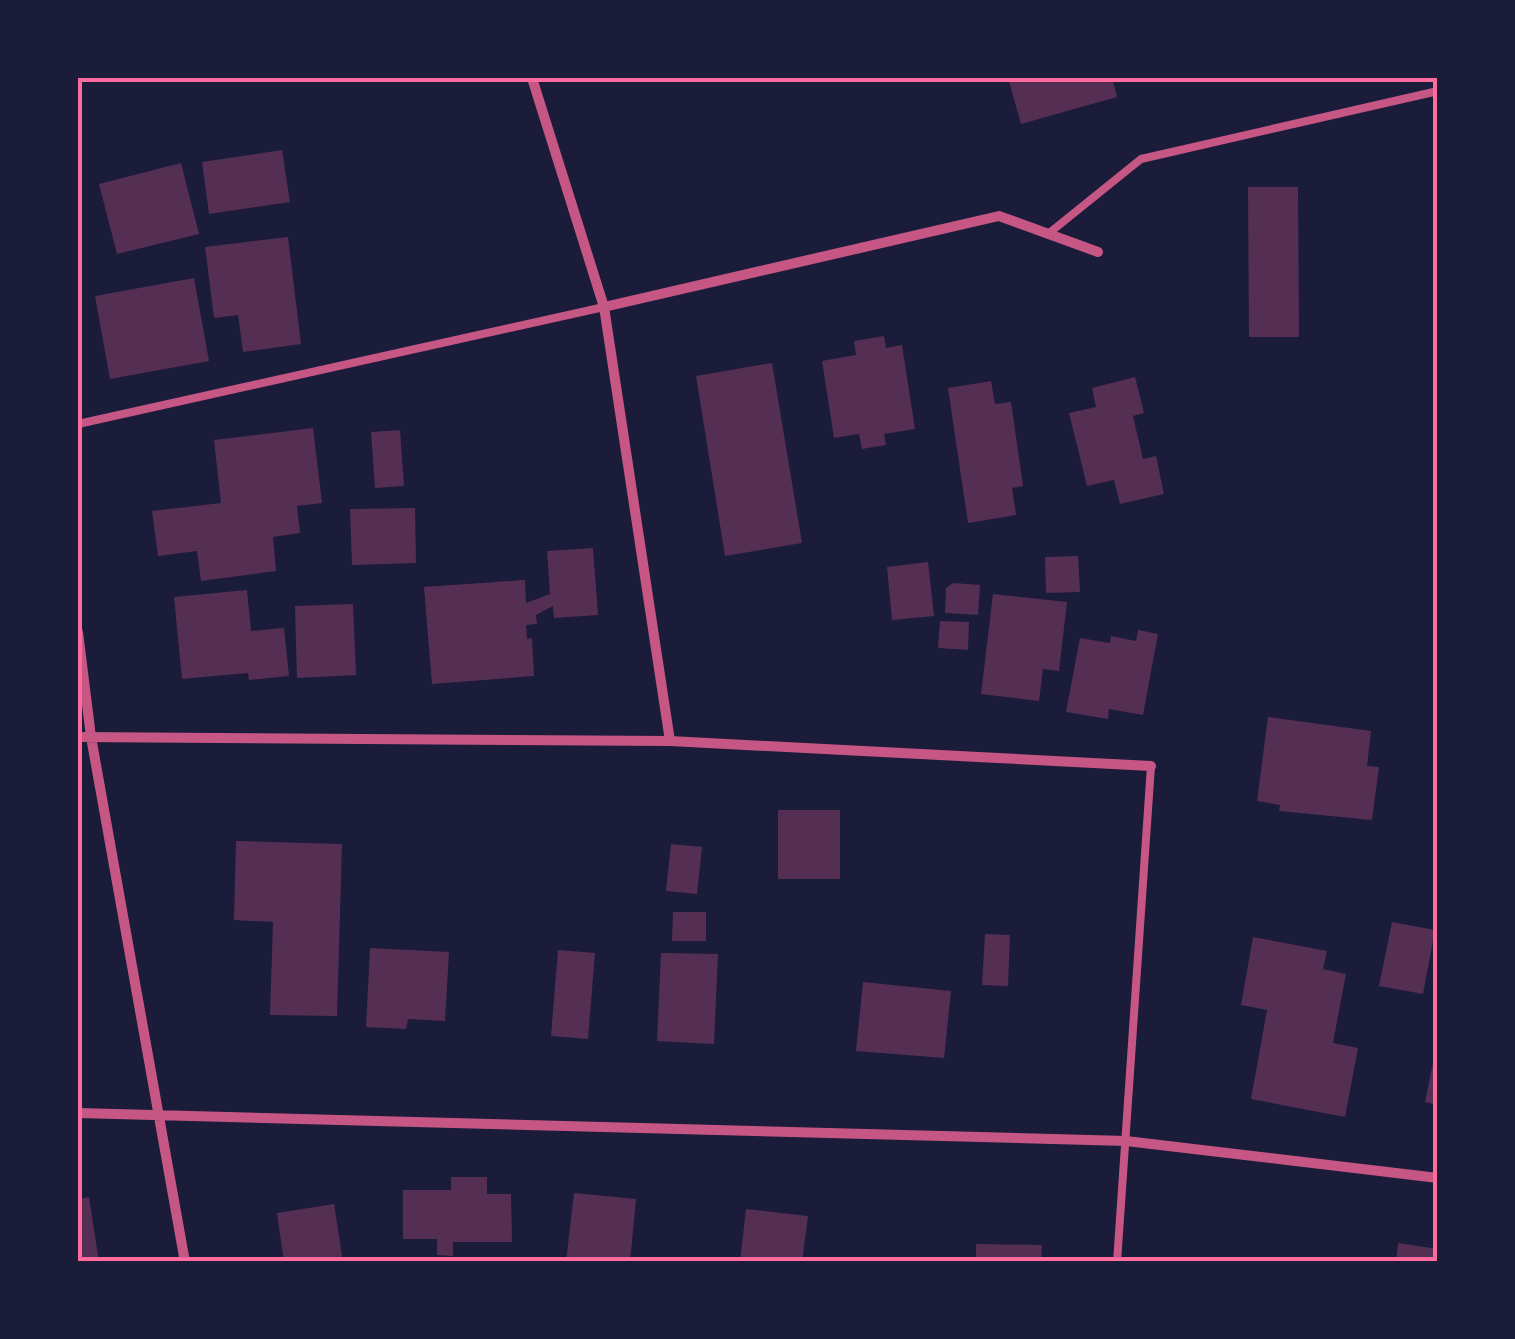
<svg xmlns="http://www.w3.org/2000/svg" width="1515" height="1339" viewBox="0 0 1515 1339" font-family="'Libre Baskerville',serif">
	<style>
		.building { fill: #542f53 }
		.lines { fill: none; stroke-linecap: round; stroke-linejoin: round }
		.service { stroke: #c65784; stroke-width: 8 }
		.minor { stroke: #c65784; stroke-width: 10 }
		.neatline { fill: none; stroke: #ff6b9d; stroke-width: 4 }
	</style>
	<rect width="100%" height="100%" fill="#1b1b3a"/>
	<path class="building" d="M 1008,78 L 1112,78 L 1117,97 L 1021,124 Z
		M 282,150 L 290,202 L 209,214 L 202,162 Z
		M 181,163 L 199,234 L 117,254 L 99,184 Z
		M 1248,187 L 1298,187 L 1299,337 L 1249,337 Z
		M 288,237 L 301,344 L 243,352 L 238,315 L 214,318 L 205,247 Z
		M 194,278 L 209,361 L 110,379 L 95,296 Z
		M 884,336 L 886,348 L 902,345 L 915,429 L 884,434 L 886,445 L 862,449 L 859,434 L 834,438 L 822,361 L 856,355 L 854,341 Z
		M 772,363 L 802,543 L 725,556 L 696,376 Z
		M 1135,377 L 1144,413 L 1133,416 L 1143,459 L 1156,456 L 1164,494 L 1120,504 L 1114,480 L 1087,486 L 1069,413 L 1096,407 L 1092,388 Z
		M 991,381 L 995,404 L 1011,402 L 1023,486 L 1012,488 L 1016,515 L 968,523 L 948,388 Z
		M 313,428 L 322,503 L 297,506 L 300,533 L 273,537 L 276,571 L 201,581 L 197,551 L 158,556 L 152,511 L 221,503 L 214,440 Z
		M 400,430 L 404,486 L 375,488 L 371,432 Z
		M 415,508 L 416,563 L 352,565 L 350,509 Z
		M 593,548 L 598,615 L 554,618 L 553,606 L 536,615 L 537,624 L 526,625 L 527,639 L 532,638 L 534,676 L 432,684 L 424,587 L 525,580 L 526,603 L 550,594 L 547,551 Z
		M 1078,556 L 1080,592 L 1046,593 L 1045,557 Z
		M 928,562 L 934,616 L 892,620 L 887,567 Z
		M 953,583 L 980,585 L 978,615 L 945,613 L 946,588 Z
		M 247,590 L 251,631 L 284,628 L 289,676 L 249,680 L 248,673 L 182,679 L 174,597 Z
		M 993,594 L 1067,602 L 1059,671 L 1043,669 L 1039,701 L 981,694 Z
		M 353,604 L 356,675 L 297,678 L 295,606 Z
		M 940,621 L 969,622 L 968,650 L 938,648 Z
		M 1138,630 L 1158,634 L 1143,715 L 1109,709 L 1108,719 L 1066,712 L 1080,638 L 1110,643 L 1111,636 L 1136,641 Z
		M 1268,717 L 1371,731 L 1367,766 L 1379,767 L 1372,820 L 1279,811 L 1280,805 L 1257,801 Z
		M 778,810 L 840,810 L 840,879 L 778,879 Z
		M 236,841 L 342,844 L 337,1016 L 270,1015 L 273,922 L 234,920 Z
		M 671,844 L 702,847 L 697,894 L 666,891 Z
		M 673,912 L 706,912 L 706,941 L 672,941 Z
		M 1392,922 L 1435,930 L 1423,994 L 1379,986 Z
		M 985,934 L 1010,935 L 1008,986 L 982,985 Z
		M 1253,937 L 1327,951 L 1323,969 L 1346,974 L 1333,1043 L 1358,1048 L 1345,1117 L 1251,1099 L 1267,1010 L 1241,1005 Z
		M 370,948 L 449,952 L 445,1021 L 408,1019 L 406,1029 L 366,1027 Z
		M 558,950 L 595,953 L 588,1039 L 551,1036 Z
		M 661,953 L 718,954 L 714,1044 L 657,1041 Z
		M 863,982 L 951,991 L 944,1058 L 856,1051 Z
		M 1436,1048 L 1438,1049 L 1438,1105 L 1425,1102 Z
		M 451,1177 L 487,1177 L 487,1194 L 511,1194 L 512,1242 L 453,1242 L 453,1256 L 437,1255 L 437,1239 L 403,1239 L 403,1190 L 451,1190 Z
		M 574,1193 L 636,1199 L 630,1262 L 566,1262 Z
		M 89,1197 L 99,1262 L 78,1262 L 78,1199 Z
		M 334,1204 L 343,1262 L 284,1262 L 277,1213 Z
		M 746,1209 L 808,1216 L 802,1262 L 740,1262 Z
		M 1398,1243 L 1438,1249 L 1438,1262 L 1396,1262 Z
		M 976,1244 L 1042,1245 L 1041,1262 L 976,1262 Z"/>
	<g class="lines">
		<path class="service" d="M 1048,234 L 1141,159 L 1438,91
			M 78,424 L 604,307
			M 1117,1262 L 1151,766"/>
		<path class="minor" d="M 532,78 L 604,307 L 670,741
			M 604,307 L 999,216 L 1098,252
			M 78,632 L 91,737 L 185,1262
			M 78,737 L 670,741 L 1151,766
			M 78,1113 L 1126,1141 L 1438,1178"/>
	</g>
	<rect width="1515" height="1339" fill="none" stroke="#1b1b3a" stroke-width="160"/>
	<rect x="80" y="80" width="1355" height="1179" class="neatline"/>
</svg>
